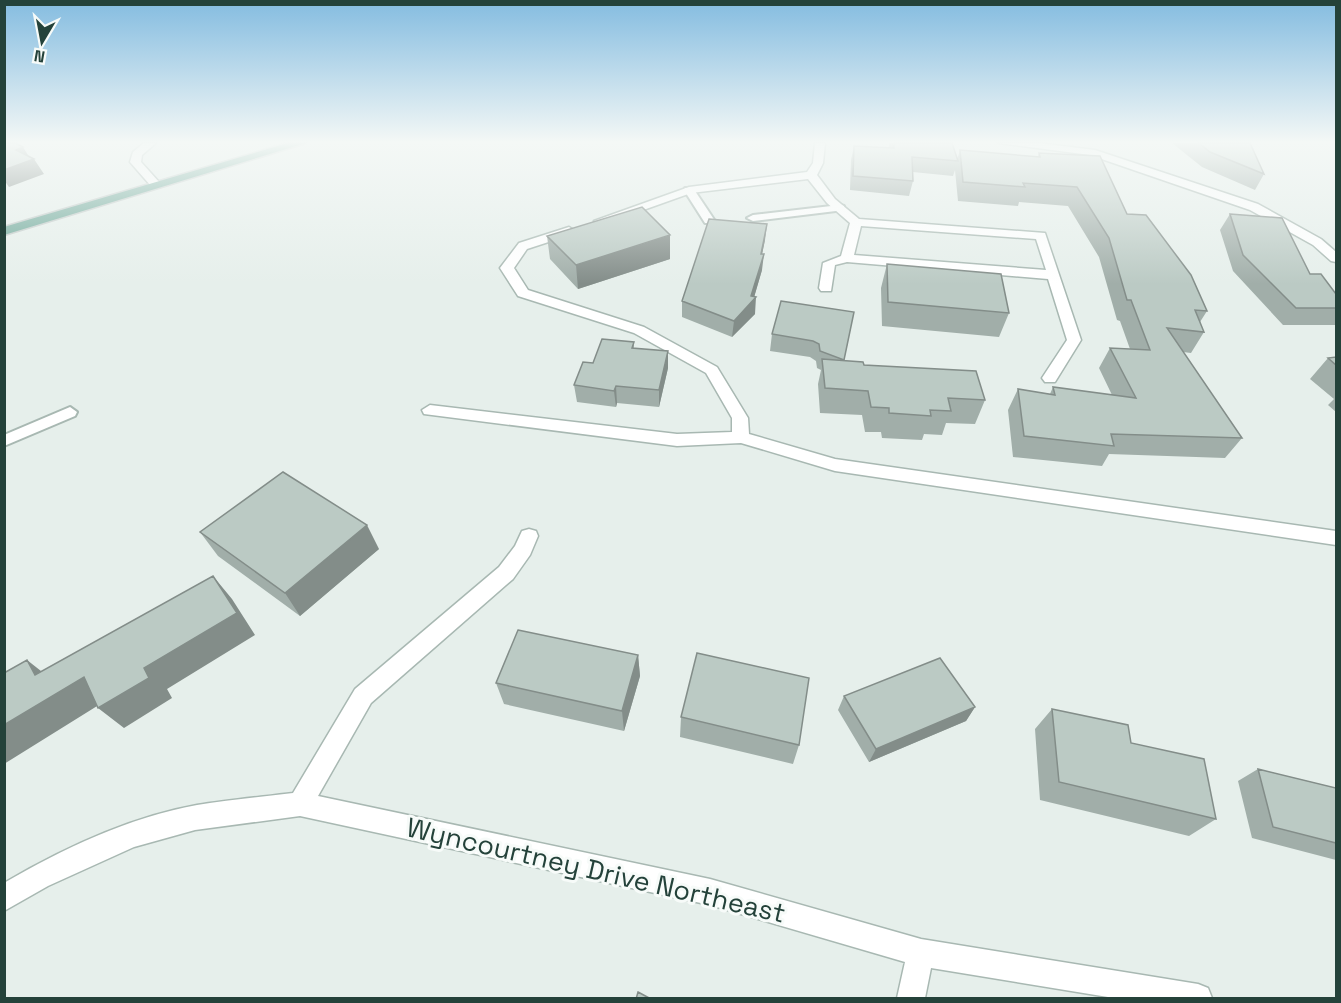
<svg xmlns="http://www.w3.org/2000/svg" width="1341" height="1003" viewBox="0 0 1341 1003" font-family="'Space Grotesk',sans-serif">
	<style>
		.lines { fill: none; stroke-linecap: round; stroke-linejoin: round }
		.service-casing { stroke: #a8b8b2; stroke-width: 4 }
		.minor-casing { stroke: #a8b8b2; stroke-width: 3 }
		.primary-casing { stroke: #c2cac8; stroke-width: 3 }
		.service { fill: #fff; fill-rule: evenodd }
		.minor { fill: #fff; fill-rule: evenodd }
		.primary { fill: #6aa596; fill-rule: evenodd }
		.wall { fill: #a1aea9 }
		.shaded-wall { fill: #838d89 }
		.building { fill: #bbcac4; stroke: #838d89; stroke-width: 1.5 }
		.labels { text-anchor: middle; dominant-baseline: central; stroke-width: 6; stroke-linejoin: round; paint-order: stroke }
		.near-street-label { font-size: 27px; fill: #24423a; stroke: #f7fbf9 }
	</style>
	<rect width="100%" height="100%" fill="#e6efeb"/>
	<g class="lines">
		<defs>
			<path id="service" d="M 685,188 L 693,188 L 715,221 L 713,223 L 705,223 L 684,190 Z
				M 840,205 L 844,206 L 844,210 L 753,221 L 747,218 L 753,215 Z
				M 70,407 L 77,412 L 75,416 L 4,446 L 4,435 Z"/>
			<path id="minor" d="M 144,143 L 156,143 L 142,155 L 141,162 L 159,182 L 159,186 L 151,186 L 130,162 L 133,152 Z
				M 815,143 L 825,143 L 823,163 L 817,175 L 835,199 L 859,219 L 1045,233 L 1081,340 L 1055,382 L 1045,382 L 1042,378 L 1067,340 L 1048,279 L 847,262 L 835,265 L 831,291 L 821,291 L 819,288 L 823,263 L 841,256 L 850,223 L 827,203 L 808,179 L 691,193 L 604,224 L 594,221 L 689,187 L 807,172 L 813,163 ZM 861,226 L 1036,239 L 1046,270 L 854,255 Z
				M 998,143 L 1038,143 L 1095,150 L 1258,204 L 1321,239 L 1336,252 L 1336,262 L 1331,261 L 1313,245 L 1250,210 L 1090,155 Z
				M 569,227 L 575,231 L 573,234 L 527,249 L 514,268 L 528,290 L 644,327 L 717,367 L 748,418 L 749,434 L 835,459 L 1336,531 L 1336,545 L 835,471 L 741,443 L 677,446 L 424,414 L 422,410 L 430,405 L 677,434 L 732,432 L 732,418 L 706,373 L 634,333 L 518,296 L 500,268 L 519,243 Z
				M 529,529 L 536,531 L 538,536 L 530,555 L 513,579 L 371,703 L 318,796 L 710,879 L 921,939 L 1198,984 L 1208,988 L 1212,998 L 1114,998 L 931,968 L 925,998 L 897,998 L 905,962 L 710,905 L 300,816 L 195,830 L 134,847 L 48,886 L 4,911 L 4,883 C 62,849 130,817 197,805 C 228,800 261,797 293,793 L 355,689 L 499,567 L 515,546 L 522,531 Z"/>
			<path id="primary" d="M 288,143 L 306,143 L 4,235 L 4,227 Z"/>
		</defs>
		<use href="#service" class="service-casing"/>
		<use href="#minor" class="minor-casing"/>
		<use href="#primary" class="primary-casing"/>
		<use href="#service" class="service"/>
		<use href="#minor" class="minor"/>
		<use href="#primary" class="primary"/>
	</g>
	<path class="wall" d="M 889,143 L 952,143 L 957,160 L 960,150 L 1038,157 L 1039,153 L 1127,214 L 1207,311 L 1200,322 L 1204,332 L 1191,353 L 1183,352 L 1242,438 L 1225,458 L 1109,454 L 1102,466 L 1013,457 L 1008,410 L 1018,389 L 1050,394 L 1053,387 L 1112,395 L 1099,368 L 1110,348 L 1130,349 L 1120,321 L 1117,320 L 1099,257 L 1068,206 L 1019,202 L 1018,206 L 958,201 L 955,170 L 953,176 L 913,172 L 913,181 L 909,196 L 850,190 L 851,160 L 854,146 L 889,148 Z
		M 1172,143 L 1250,143 L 1264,174 L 1255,190 L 1202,167 Z
		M 1230,214 L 1336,294 L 1336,322 L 1335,325 L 1283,325 L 1233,271 L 1220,230 Z
		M 547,236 L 670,259 L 578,289 L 550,259 Z
		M 765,240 L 762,254 L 762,270 L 754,297 L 755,314 L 732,337 L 682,317 L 682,301 Z
		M 887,264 L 1009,313 L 999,337 L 882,326 L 881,288 Z
		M 854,312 L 844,361 L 864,365 L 985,400 L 975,424 L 946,423 L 942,435 L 924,434 L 922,440 L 882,438 L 881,432 L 865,432 L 862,415 L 820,413 L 818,384 L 821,370 L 817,368 L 816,361 L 810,357 L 770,351 L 772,334 Z
		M 634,342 L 634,348 L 668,368 L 659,407 L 617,403 L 616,407 L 577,402 L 574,385 L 593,363 Z
		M 1336,357 L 1336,412 L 1328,405 L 1334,399 L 1310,379 L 1328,358 Z
		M 200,532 L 379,549 L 300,616 L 218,556 Z
		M 638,655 L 640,676 L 624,731 L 504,704 L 496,683 Z
		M 844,696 L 975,707 L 966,721 L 869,762 L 838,710 Z
		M 1052,709 L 1131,743 L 1216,819 L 1189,836 L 1040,800 L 1035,729 Z
		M 681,717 L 799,745 L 793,764 L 680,737 Z
		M 1258,769 L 1336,788 L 1336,860 L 1252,838 L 1238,781 Z"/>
	<path class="shaded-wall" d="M 23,147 L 31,160 L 34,159 L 44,174 L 9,187 L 4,180 L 4,170 L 16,150 Z
		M 767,224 L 765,240 L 759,269 L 764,254 L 762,270 L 753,301 L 756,297 L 755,314 L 732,337 L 734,321 L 751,296 Z
		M 670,235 L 670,259 L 578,289 L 576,265 Z
		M 668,351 L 668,368 L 659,407 L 659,390 Z
		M 616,386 L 617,403 L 616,407 L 614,391 Z
		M 367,525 L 379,549 L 300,616 L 285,593 Z
		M 213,576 L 232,599 L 255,635 L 167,689 L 172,698 L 124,728 L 98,708 L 144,668 Z
		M 638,655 L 640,676 L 624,731 L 622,711 Z
		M 27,660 L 55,682 L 84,677 L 110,698 L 4,764 L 4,725 L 35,675 Z
		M 975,707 L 966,721 L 869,762 L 876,749 Z"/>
	<path class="building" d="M 4,143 L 16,143 L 23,147 L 16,150 L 34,159 L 4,170 Z
		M 894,143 L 952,143 L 958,161 L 912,157 L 913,181 L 853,176 L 854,146 L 894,148 Z
		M 1199,143 L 1250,143 L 1264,174 L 1210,152 Z
		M 960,150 L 1040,157 L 1039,153 L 1100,156 L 1127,214 L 1146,215 L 1191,275 L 1207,311 L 1195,310 L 1204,332 L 1167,328 L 1242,438 L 1111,434 L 1114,446 L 1024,436 L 1018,389 L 1055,395 L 1053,387 L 1136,398 L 1110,348 L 1150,350 L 1131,300 L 1127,300 L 1109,238 L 1077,187 L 1023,183 L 1025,187 L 963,182 Z
		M 642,207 L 670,235 L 576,265 L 547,236 Z
		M 1230,214 L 1282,218 L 1310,274 L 1321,274 L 1336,294 L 1336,308 L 1296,308 L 1243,255 Z
		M 709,219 L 767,224 L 761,254 L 764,254 L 751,296 L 756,297 L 734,321 L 682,301 Z
		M 887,264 L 1001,274 L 1009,313 L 888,302 Z
		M 781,301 L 854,312 L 844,360 L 820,351 L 819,344 L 813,341 L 772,334 Z
		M 602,339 L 634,342 L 632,348 L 668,351 L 659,390 L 616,386 L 614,391 L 574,385 L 583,362 L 593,363 Z
		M 1336,357 L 1336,365 L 1328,358 Z
		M 822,359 L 863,362 L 864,365 L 976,371 L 985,400 L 948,398 L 951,411 L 930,410 L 931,416 L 889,413 L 889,408 L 871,407 L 868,391 L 825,388 Z
		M 283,472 L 367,525 L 285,593 L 200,532 Z
		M 213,576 L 237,613 L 144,668 L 149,678 L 98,708 L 84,677 L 4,725 L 4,673 L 27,660 L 35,675 Z
		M 518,630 L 638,655 L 622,711 L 496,683 Z
		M 697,653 L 809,678 L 799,745 L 681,717 Z
		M 940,658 L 975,707 L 876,749 L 844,696 Z
		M 1052,709 L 1128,725 L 1131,743 L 1204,759 L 1216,819 L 1059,782 Z
		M 1258,769 L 1336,788 L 1336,843 L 1273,827 Z
		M 638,992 L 651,999 L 636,999 Z"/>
	<linearGradient id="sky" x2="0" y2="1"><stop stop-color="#84bce0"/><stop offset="0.5" stop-color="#f4f8f6"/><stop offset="1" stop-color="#f4f8f6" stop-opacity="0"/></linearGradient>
	<rect width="1341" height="284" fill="url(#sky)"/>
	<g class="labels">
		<g class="near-street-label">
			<text transform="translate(596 870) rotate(13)">Wyncourtney Drive Northeast</text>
		</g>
	</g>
	<rect width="1341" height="1003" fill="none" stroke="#24423a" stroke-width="12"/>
	<g transform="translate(42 42) rotate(190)" stroke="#f7fbf9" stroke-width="4.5" paint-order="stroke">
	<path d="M0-4.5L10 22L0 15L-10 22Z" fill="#24423a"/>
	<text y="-9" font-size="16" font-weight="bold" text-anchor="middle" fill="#24423a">N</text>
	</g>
</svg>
